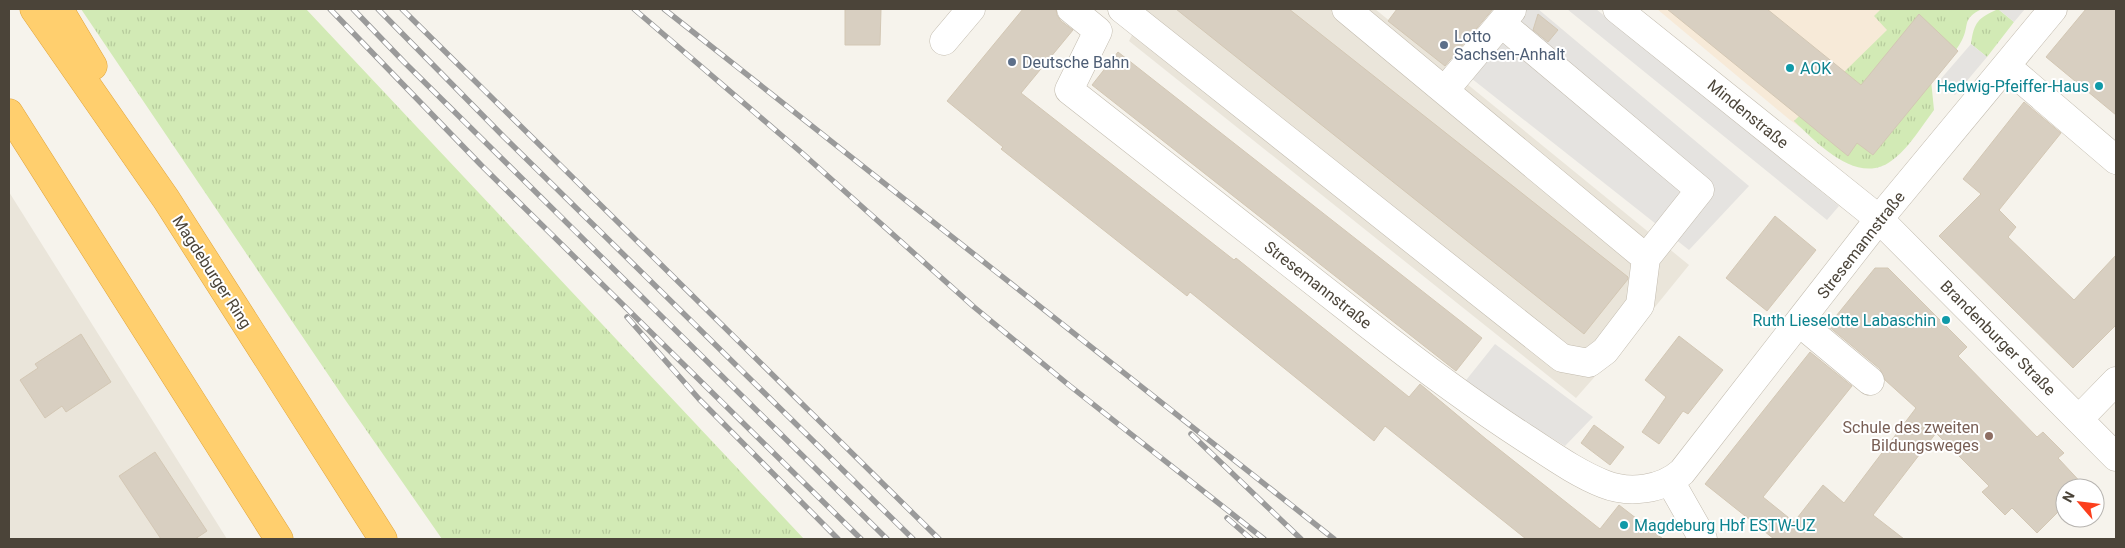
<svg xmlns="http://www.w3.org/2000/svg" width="2125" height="548" viewBox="0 0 2125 548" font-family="Roboto,sans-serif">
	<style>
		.residential { fill: #eae5da }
		.commercial { fill: #f7ead8 }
		.grass { fill: url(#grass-tufts) }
		.parking { fill: #e5e3e0 }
		.building { fill: #d8cfc1; stroke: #d3c7b4 }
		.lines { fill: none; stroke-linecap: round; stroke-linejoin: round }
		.minor-casing { stroke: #c2bbae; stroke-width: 29 }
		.highway-casing { stroke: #e0a43c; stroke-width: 29 }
		.minor { stroke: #fff; stroke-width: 28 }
		.highway { stroke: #ffcf6e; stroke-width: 28 }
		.rail-casing { stroke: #9a9a9a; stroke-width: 5.5 }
		.rail { stroke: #fff; stroke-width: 4; stroke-dasharray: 11; stroke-linecap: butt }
		.service-dot { fill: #5c6f8a; stroke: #fff; stroke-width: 2 }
		.culture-dot { fill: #0f9aa8; stroke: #fff; stroke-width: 2 }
		.education-dot { fill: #8d6e63; stroke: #fff; stroke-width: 2 }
		.labels { text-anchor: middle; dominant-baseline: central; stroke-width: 4; stroke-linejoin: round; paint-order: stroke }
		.service-label { font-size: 16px; fill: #4e5e75; stroke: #fff; text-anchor: start }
		.culture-label { font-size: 16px; fill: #0d838f; stroke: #fff; text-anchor: start }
		.street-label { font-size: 16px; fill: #4b4439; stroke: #fff }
		.education-label { font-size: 16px; fill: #785e54; stroke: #fff; text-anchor: end }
	</style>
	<defs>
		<pattern id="grass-tufts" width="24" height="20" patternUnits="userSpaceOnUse" patternTransform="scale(1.25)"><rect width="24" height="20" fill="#d2eab5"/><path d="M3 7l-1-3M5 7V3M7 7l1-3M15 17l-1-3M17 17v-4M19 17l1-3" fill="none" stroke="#b6ca9c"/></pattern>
	</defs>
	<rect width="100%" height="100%" fill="#f6f3ec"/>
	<path class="residential" d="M 1145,9 L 1375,9 L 1689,265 L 1642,323 L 1576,398 L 1129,41 Z
		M 9,192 L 227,539 L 9,539 Z"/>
	<path class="commercial" d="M 1657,9 L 1977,9 L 1849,161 L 1790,120 Z"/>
	<path class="grass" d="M 81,9 L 306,9 L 804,539 L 442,539 L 346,401 Z
		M 1881,9 L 1982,9 C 1961,19 1970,25 1962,40 C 1955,54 1941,67 1931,80 L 1934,110 C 1922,126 1910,146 1895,158 C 1860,189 1818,144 1794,121 L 1887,30 L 1874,16 Z
		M 1998,9 L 2014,22 L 1987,57 L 1971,44 C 1974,22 1978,18 1998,9 Z"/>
	<path class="parking" d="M 1502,9 L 1538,9 L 1749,186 L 1689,250 L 1457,67 Z
		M 1567,9 L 1596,9 L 1839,206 L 1827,220 Z
		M 1998,9 L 2025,9 L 2014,22 Z
		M 1971,44 L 1987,57 L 1955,95 L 1939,81 Z
		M 1495,344 L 1593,417 L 1565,446 L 1463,384 Z"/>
	<path class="building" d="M 845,9 L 881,9 L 880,45 L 845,45 Z
		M 1023,9 L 1056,9 L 1057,15 L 1061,21 L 1073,30 L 1021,93 L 1234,260 L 1236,258 L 1409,397 L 1420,384 L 1486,439 L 1600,529 L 1619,505 L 1663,539 L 1526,539 L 1385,426 L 1374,441 L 1190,292 L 1187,296 L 1001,149 L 1003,147 L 947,101 Z
		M 1176,9 L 1289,9 L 1628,277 L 1628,279 L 1584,334 Z
		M 1397,9 L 1493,9 L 1445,66 L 1388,21 Z
		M 1667,9 L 1767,9 L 1861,85 L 1919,14 L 1958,51 L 1873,155 L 1857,143 L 1848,156 Z
		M 2086,9 L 2116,9 L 2116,115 L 2046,57 Z
		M 1538,14 L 1558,30 L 1548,42 L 1533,30 Z
		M 1118,52 L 1482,338 L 1456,371 L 1092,85 Z
		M 2024,102 L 2061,133 L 1999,210 L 2016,227 L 2008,237 L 2074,300 L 2116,255 L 2116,325 L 2073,368 L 1939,236 L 1981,194 L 1963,179 Z
		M 1775,216 L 1816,250 L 1767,311 L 1726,278 Z
		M 1875,268 L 1888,268 L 1967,347 L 1958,356 L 2037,437 L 2043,432 L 2064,453 L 2058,458 L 2086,488 L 2065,488 L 2065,505 L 2037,533 L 2012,508 L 2005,515 L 1982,492 L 1989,486 L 1936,433 L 1873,515 L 1904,539 L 1774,539 L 1705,484 L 1810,352 L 1852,386 L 1763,497 L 1794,522 L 1823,485 L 1844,503 L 1916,408 L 1885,380 L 1880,369 L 1828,326 Z
		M 81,334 L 111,382 L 66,412 L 62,406 L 45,418 L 20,380 L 38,368 L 35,364 Z
		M 1679,336 L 1723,370 L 1688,414 L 1683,411 L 1659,444 L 1642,432 L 1666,397 L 1645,380 Z
		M 1594,425 L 1624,447 L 1610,465 L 1581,443 Z
		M 155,452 L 207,531 L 195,539 L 161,539 L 119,476 Z"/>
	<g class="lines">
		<defs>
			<path id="minor" d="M 1071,9 L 1098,31 L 1069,90 C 1169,169 1269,247 1369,325 C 1420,365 1471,403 1525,438 C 1550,454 1576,473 1604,484 C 1629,494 1662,490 1682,472 L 1879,219 L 2053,9
				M 1122,9 L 1562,358 L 1589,363 L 1605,351 L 1640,305 L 1646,258
				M 1346,9 L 1646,258 L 1700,190 L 1501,23
				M 1617,9 L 1879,219 L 2116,457
				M 944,41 L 971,9
				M 2006,66 L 2116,160
				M 1445,90 L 1512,10
				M 1800,323 L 1870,381
				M 2079,419 L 2116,381
				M 1670,481 L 1703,539"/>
			<path id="highway" d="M 34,9 L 166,199 L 383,539
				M 59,9 L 93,66
				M 9,113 L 279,539"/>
		</defs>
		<use href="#minor" class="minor-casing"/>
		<use href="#highway" class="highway-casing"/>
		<use href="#minor" class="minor"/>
		<use href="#highway" class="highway"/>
		<defs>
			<path id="rail" d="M 330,9 L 481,165 L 861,539
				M 353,9 L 404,62 L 887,539
				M 378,9 L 504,137 L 913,539
				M 402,9 L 939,539
				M 634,9 L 802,153 L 974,307 L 1070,386 L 1264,539
				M 664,9 L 1334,539
				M 627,317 L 699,399 L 838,539
				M 1191,434 L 1301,539
				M 1227,518 L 1251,539"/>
		</defs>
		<use href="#rail" class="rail-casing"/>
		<use href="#rail" class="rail"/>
	</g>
	<g class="service-dot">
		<circle cx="1444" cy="45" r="5"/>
		<circle cx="1012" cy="62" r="5"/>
	</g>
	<g class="culture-dot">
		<circle cx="1790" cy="68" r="5"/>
		<circle cx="2099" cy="86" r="5"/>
		<circle cx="1946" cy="320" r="5"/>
		<circle cx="1624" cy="525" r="5"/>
	</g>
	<circle class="education-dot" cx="1989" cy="436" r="5"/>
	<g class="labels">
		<g class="service-label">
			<text x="1454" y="36">Lotto<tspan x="1454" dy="18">Sachsen-Anhalt</tspan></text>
			<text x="1022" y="62">Deutsche Bahn</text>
		</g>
		<g class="culture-label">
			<text x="1800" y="68">AOK</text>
			<text x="2089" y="86" text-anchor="end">Hedwig-Pfeiffer-Haus</text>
			<text x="1936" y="320" text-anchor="end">Ruth Lieselotte Labaschin</text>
			<text x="1634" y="525">Magdeburg Hbf ESTW-UZ</text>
		</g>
		<g class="street-label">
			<text transform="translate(1748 114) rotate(39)">Mindenstraße</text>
			<text transform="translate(1861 245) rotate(-52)">Stresemannstraße</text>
			<text transform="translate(212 272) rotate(57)">Magdeburger Ring</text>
			<text transform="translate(1318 285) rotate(38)">Stresemannstraße</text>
			<text transform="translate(1998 338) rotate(45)">Brandenburger Straße</text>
		</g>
		<g class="education-label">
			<text x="1979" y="427">Schule des zweiten<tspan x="1979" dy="18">Bildungsweges</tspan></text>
		</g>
	</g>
	<rect width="2125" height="548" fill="none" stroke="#4b4439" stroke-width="20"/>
	<g transform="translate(2080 503) rotate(298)"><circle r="24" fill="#ffffff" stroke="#b7b4b0"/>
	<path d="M0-4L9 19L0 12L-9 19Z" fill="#fc3f1d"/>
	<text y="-8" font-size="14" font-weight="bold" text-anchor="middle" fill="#4b4439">N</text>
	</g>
</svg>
